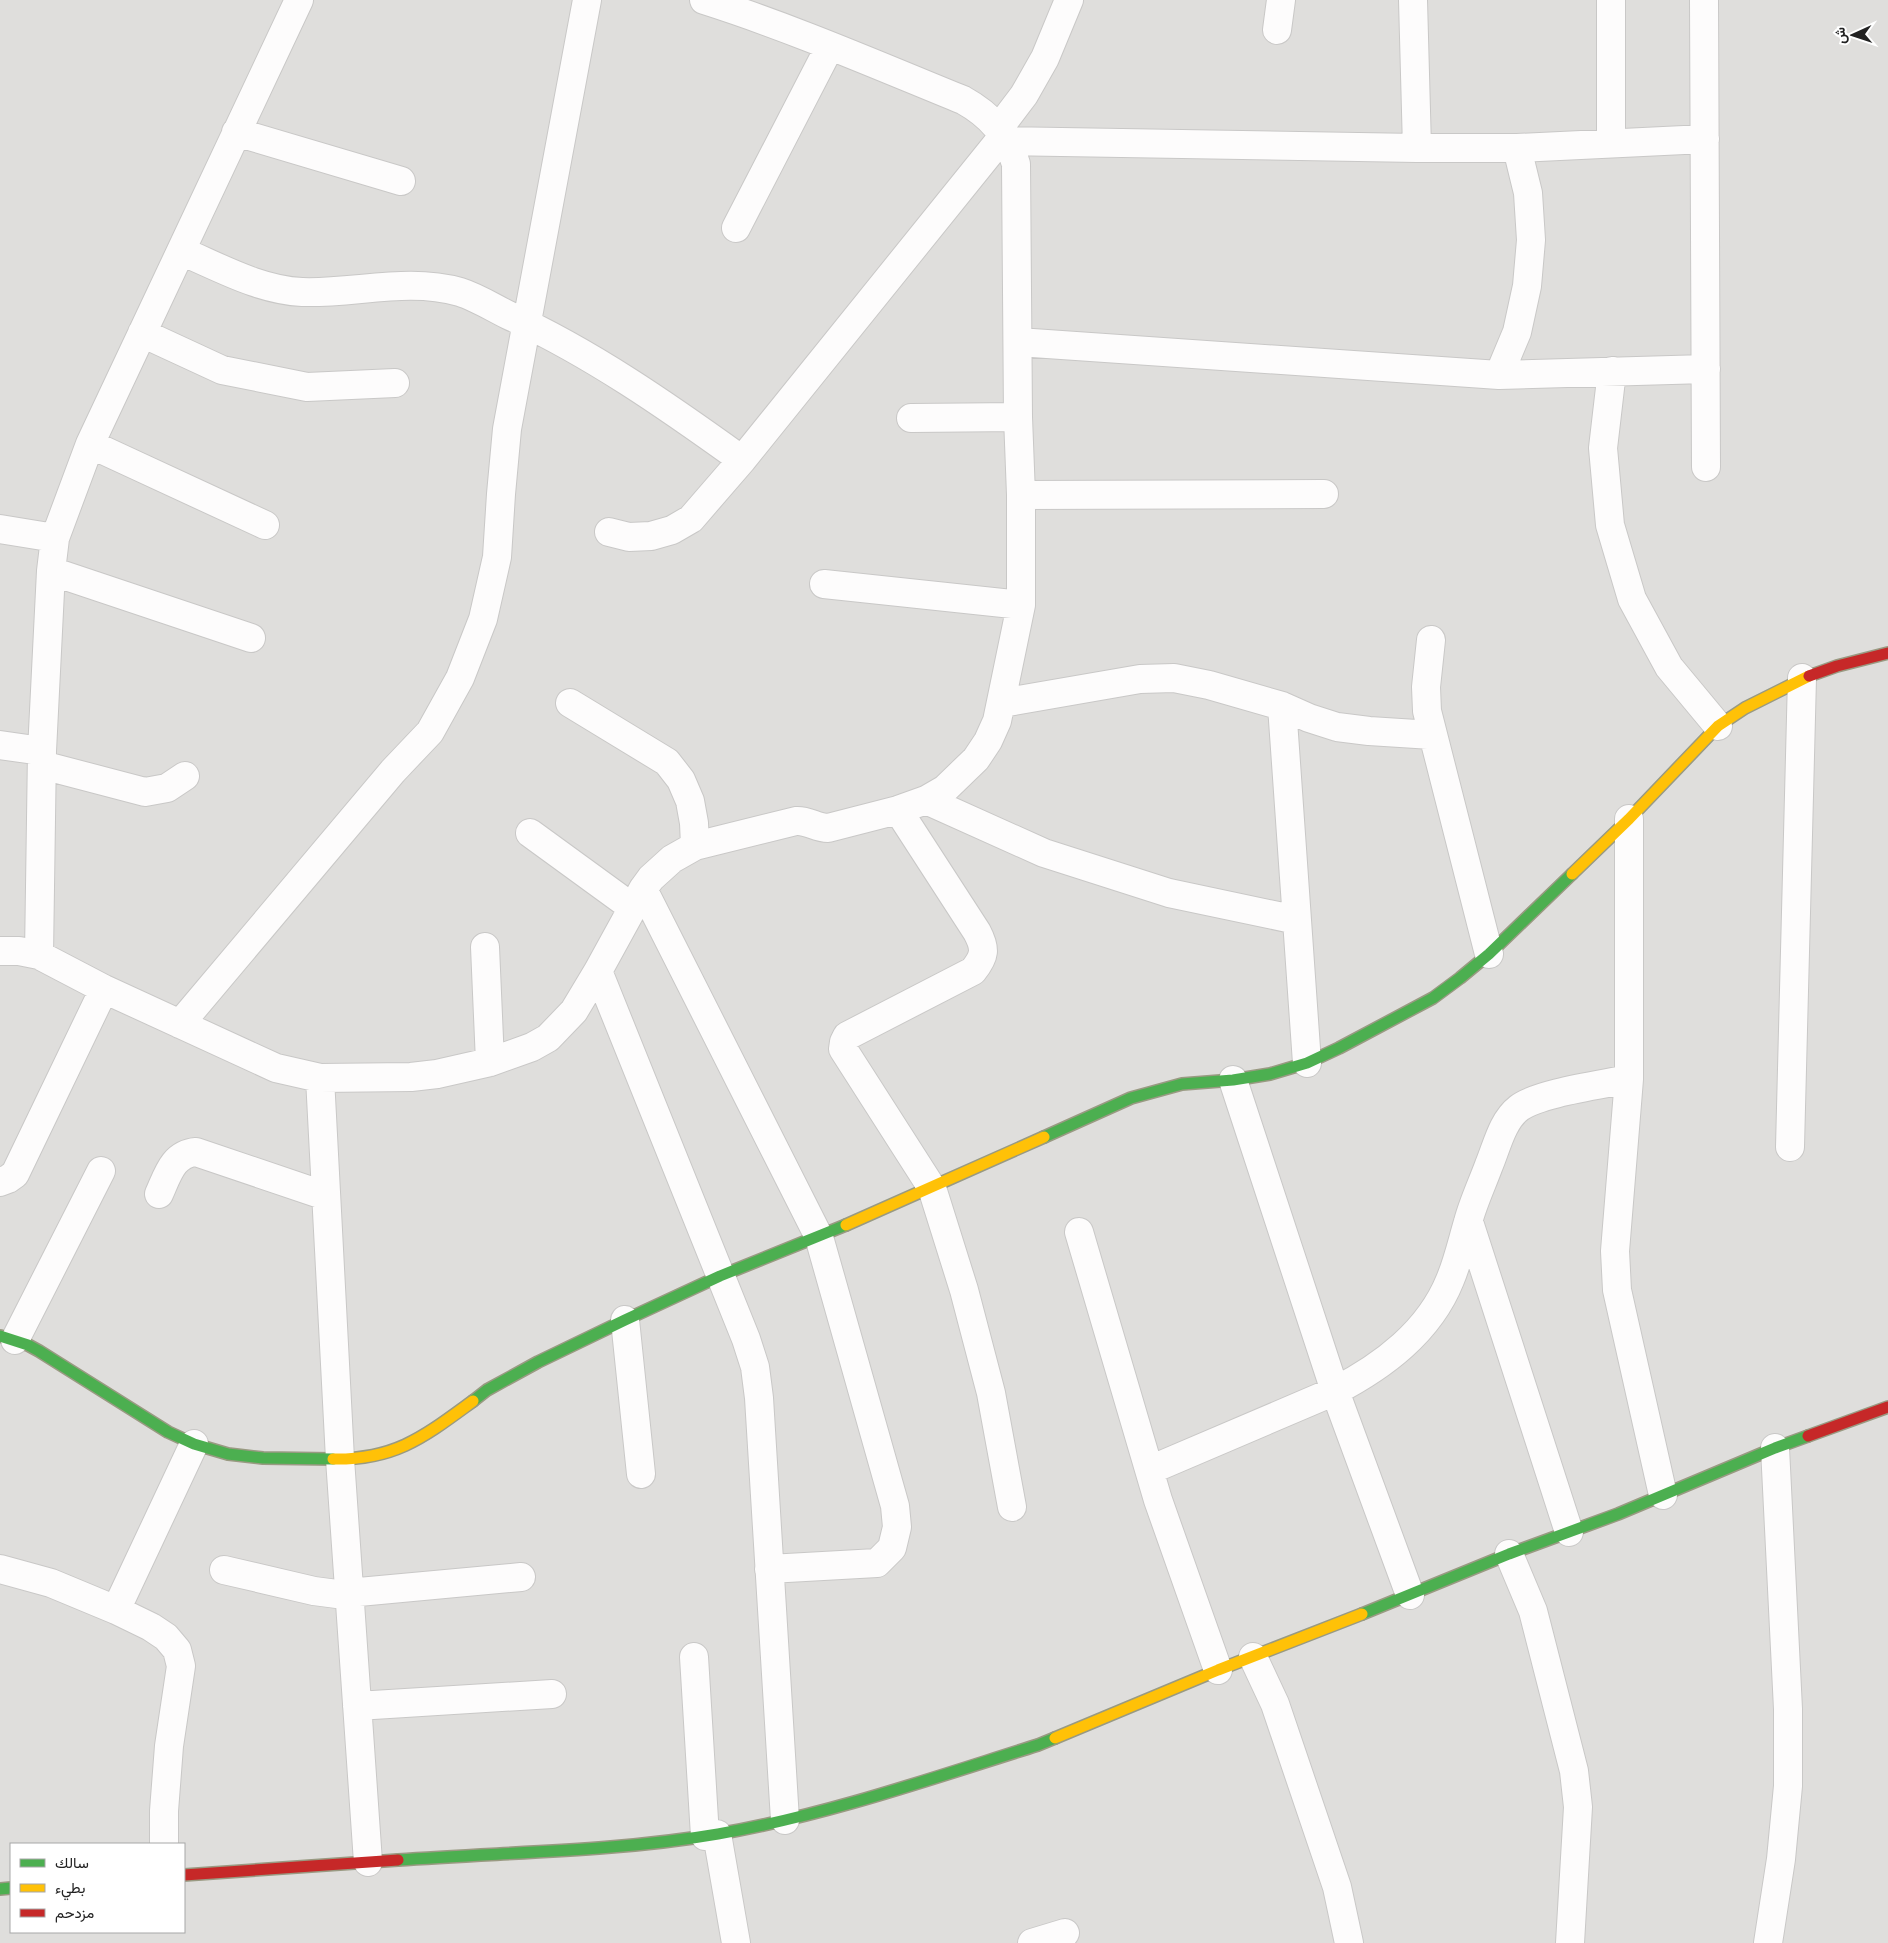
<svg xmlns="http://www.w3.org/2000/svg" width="1888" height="1943" viewBox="0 0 1888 1943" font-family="'Work Sans',Vazirmatn,sans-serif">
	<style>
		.residential { fill: #dfdedc; fill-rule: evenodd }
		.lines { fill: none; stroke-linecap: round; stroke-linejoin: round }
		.street-casing { stroke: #c9c8c7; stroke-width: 30 }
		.fast-casing { stroke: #999a82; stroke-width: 14 }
		.slow-casing { stroke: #999a82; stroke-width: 14 }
		.jam-casing { stroke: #999a82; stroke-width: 14 }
		.street { stroke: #fdfcfc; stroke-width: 28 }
		.fast { stroke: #4caf50; stroke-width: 11 }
		.slow { stroke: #ffc107; stroke-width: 11 }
		.jam { stroke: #c62828; stroke-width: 11 }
	</style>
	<rect width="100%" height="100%" fill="#f0eeeb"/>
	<path class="residential" d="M 0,0 L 1888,0 L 1888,1943 L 0,1943 ZM 11,1844 L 184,1844 L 184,1932 L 11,1932 Z"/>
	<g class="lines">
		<defs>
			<path id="street" d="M 1413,0 L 1417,148
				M 1611,0 L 1611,143
				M 1704,0 L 1706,467
				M 1277,30 L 1281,0
				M 999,128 L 1024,95 L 1045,58 L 1069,0
				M 236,132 L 401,181
				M 1008,141 L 1417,148 L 1517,148 L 1705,139
				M 736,228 L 830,46
				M 181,251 C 219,267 259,290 302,292 C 354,294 408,277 460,292 C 476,297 492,307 508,315 C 591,353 667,406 742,460
				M 142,333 L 222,370 L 307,387 L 395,383
				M 1018,342 L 1499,375 L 1706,369
				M 1612,371 L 1603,448 L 1610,525 L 1632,599 L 1669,667 L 1718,726
				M 1499,375 L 1517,332 L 1527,286 L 1531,240 L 1528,193 L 1517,148
				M 911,418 L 1018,417
				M 90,444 L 265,525
				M 1021,495 L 1324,494
				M 0,529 L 55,538
				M 609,532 L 629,537 L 651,536 L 672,530 L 691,519 L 742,460 L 1004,135
				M 51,571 L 251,638
				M 824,584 L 1021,605
				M 1431,640 L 1426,687 L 1427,711 L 1489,954
				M 570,703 L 667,762 L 681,780 L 690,801 L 694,823 L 695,846
				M 1002,703 L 1140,679 L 1174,678 L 1209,685 L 1282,706 L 1309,718 L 1337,727 L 1369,731 L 1432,735
				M 1282,706 L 1307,1063
				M 0,745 L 42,751
				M 42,765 L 145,792 L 167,788 L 185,776
				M 926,800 L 1044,853 L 1169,893 L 1297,920
				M 898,810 L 977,932 C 986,949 985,956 973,971 L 847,1036 L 844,1042 L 843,1049 L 932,1188 L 964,1290 L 991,1393 L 1012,1507
				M 1629,819 L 1629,1079 L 1615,1251 L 1617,1290 L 1663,1495
				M 530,833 L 633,908
				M 643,889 L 819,1237 L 895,1506 L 897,1527 L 892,1548 L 877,1563 L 769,1569
				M 485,947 L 490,1062
				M 0,951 L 19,951 L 39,955 L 104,989 L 276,1068 L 320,1078 L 411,1077 L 437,1074 L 490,1062 L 532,1047 L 548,1038 L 574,1011 L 598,971 L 643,889 L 651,878 L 672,859 L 695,846 L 796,821 C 808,820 816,828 828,828 L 898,810 L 926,800 L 945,789 L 976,759 L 988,741 L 997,721 L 1021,605 L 1021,495 L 1018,417 L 1016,164 C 1007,134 990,115 963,100 C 877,65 792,28 704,0
				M 39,955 L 42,751 L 51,571 L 55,538 L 90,444 L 299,0
				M 598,971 L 746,1339 L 755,1367 L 759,1398 L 785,1820
				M 180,1024 L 393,771 L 430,732 L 460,678 L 483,619 L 497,557 L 501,494 L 507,429 L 587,0
				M 320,1078 L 340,1459 L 368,1862
				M 1233,1080 L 1335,1391 L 1410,1595
				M 1790,1147 L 1802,678
				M 0,1182 L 8,1179 L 15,1174 L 104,989
				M 159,1194 C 168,1174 173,1154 196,1152 L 326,1196
				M 1469,1222 L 1569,1532
				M 1079,1232 L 1158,1500 L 1218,1670
				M 625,1320 L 641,1474
				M 15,1340 L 101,1171
				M 1150,1470 L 1335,1391 C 1383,1366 1429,1332 1450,1280 C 1458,1261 1462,1242 1468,1222 C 1473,1203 1482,1184 1489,1165 C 1497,1146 1502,1121 1519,1108 C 1539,1093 1601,1085 1629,1079
				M 1509,1554 L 1533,1611 L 1574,1771 L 1578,1807 L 1570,1943
				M 0,1569 L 51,1583 L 116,1610 L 151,1627 L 166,1637 L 177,1650 L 181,1666 L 169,1746 L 164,1811 L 164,1844
				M 224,1570 L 314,1591 L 337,1594 L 521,1577
				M 116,1610 L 194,1444
				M 694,1657 L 705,1836
				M 1253,1657 L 1275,1704 L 1337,1887 L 1349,1943
				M 357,1706 L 552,1694
				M 717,1834 L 736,1943
				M 1032,1943 L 1065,1933
				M 1768,1943 L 1781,1859 L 1788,1786 L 1788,1709 L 1775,1448"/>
			<path id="fast" d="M 1044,1137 L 1131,1098 L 1182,1084 L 1233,1080 L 1270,1074 L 1307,1063 L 1339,1048 L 1433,998 L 1460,978 L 1489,954 L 1572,874
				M 0,1336 L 28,1345 L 39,1351 L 168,1432 L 194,1444 L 228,1454 L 263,1458 L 333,1459
				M 473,1401 L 487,1390 L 538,1362 L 625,1320 L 720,1276 L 846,1225
				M 1362,1614 L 1509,1554 L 1618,1514 L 1775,1448 L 1808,1436
				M 398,1860 C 505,1852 613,1852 718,1834 C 827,1815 933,1778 1038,1745 L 1055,1738
				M 0,1889 L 11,1888"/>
			<path id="slow" d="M 1572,874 L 1629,819 L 1718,726 L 1745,708 L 1809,676
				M 846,1225 L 1044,1137
				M 333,1459 C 396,1460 425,1436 473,1401
				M 1055,1738 L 1218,1670 L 1362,1614"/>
			<path id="jam" d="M 1809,676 L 1837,666 L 1888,653
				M 1808,1436 L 1888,1407
				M 184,1875 L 398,1860"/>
		</defs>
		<use href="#street" class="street-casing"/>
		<use href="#fast" class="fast-casing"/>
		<use href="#slow" class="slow-casing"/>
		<use href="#jam" class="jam-casing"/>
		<use href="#street" class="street"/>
		<use href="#fast" class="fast"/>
		<use href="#slow" class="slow"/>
		<use href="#jam" class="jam"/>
	</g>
	<rect x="10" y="1843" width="175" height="90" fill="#ffffff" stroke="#a7a7a7"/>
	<rect x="20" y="1859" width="25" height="8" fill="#4caf50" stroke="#a7a7a7"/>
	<text x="55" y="1868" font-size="15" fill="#222222">سالك</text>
	<rect x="20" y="1884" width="25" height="8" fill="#ffc107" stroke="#a7a7a7"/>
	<text x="55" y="1893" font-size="15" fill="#222222">بطيء</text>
	<rect x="20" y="1909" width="25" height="8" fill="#c62828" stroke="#a7a7a7"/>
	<text x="55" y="1918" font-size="15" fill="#222222">مزدحم</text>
	<g transform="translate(1853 35) rotate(267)" stroke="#ffffff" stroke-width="4" paint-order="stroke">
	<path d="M0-4L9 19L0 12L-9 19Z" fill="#222222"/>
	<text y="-8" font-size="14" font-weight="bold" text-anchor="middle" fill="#222222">ش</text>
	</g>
</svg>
